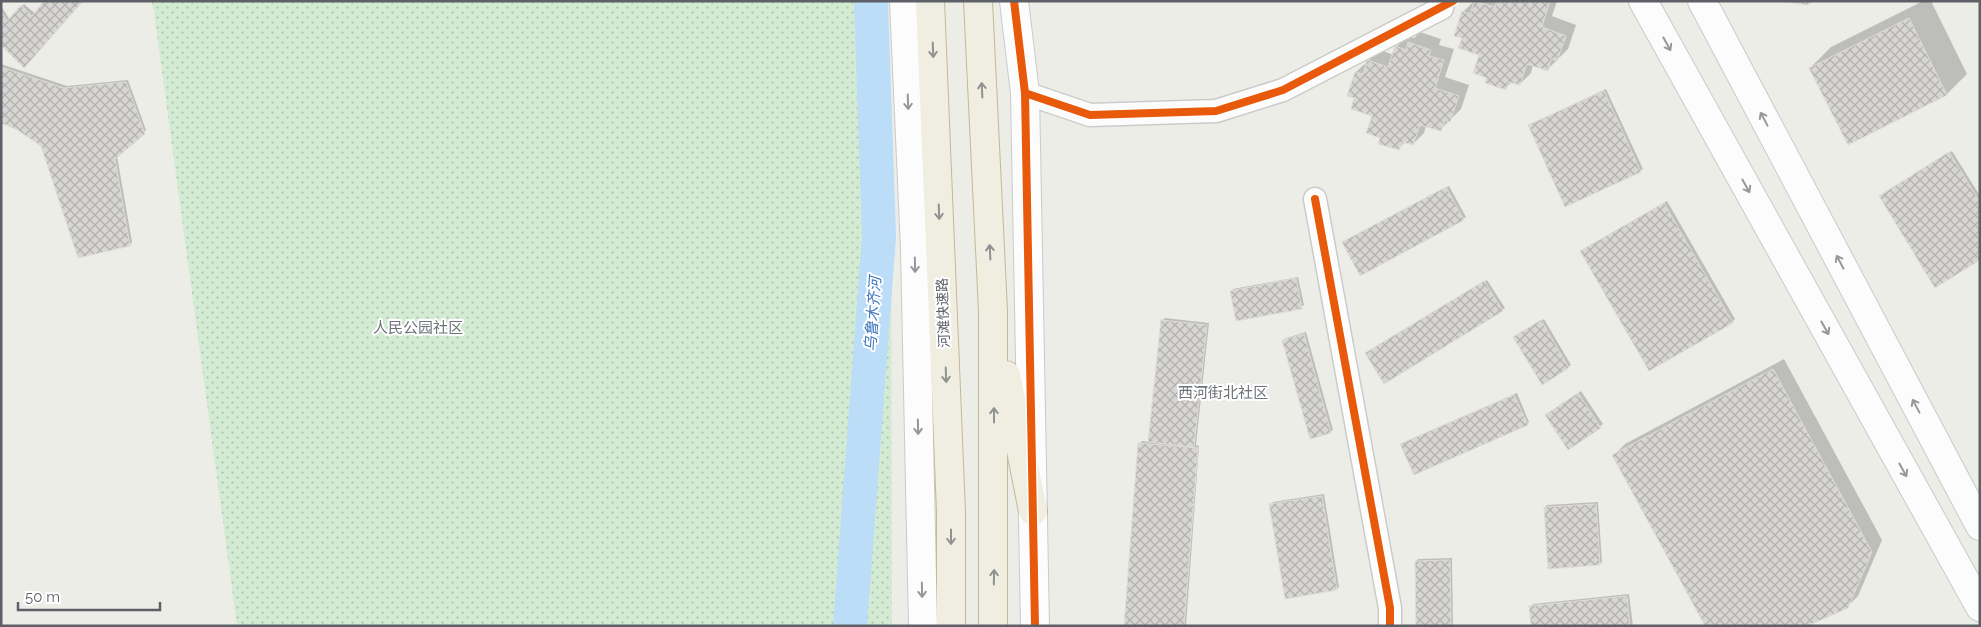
<svg xmlns="http://www.w3.org/2000/svg" width="1981" height="627" viewBox="0 0 1981 627" font-family="Raleway,'Noto Sans SC',sans-serif">
	<style>
		.park { fill: url(#park-dots) }
		.shadow { fill: #0003 }
		.lines { fill: none; stroke-linecap: round; stroke-linejoin: round }
		.river { stroke: #bbddf8; stroke-width: 34 }
		.building { fill: url(#building-cross-hatch); stroke: #dddcd7 }
		.street-casing { stroke: #cbcbca; stroke-width: 25 }
		.secondary-casing { stroke: #c9cac9; stroke-width: 30 }
		.highway-casing { stroke: #c5b894; stroke-width: 30 }
		.street { stroke: #fcfcfc; stroke-width: 22 }
		.secondary { stroke: #fcfcfc; stroke-width: 28 }
		.highway { stroke: #f0ede1; stroke-width: 28 }
		.cycleway-casing { stroke: #fff; stroke-width: 11 }
		.cycleway { stroke: #e8590c; stroke-width: 8 }
		.oneway { stroke: #95979b }
		.oneway2 { stroke: #909292 }
		.labels { text-anchor: middle; dominant-baseline: central; stroke-width: 4; stroke-linejoin: round; paint-order: stroke }
		.street-label { font-size: 14px; fill: #5d6167; stroke: #fff }
		.water-label { font-size: 15px; font-style: italic; fill: #3a75ba; stroke: #fff }
		.neighbourhood-label { font-size: 15px; fill: #6e7379; stroke: #fff }
	</style>
	<defs>
		<pattern id="park-dots" width="8" height="8" patternUnits="userSpaceOnUse" patternTransform="scale(1.25)"><rect width="8" height="8" fill="#d4ebd3"/><path d="M2 2h.1M6 6h.1" fill="none" stroke="#afc2af" stroke-width="1.8" stroke-linecap="round"/></pattern>
		<pattern id="building-cross-hatch" width="8" height="8" patternUnits="userSpaceOnUse" patternTransform="scale(1.25)"><rect width="8" height="8" fill="#d7d6d3"/><path d="M0 0l8 8M0 8l8-8" fill="none" stroke="#b2b1af"/></pattern>
	</defs>
	<rect width="100%" height="100%" fill="#edede8"/>
	<path class="park" d="M 151,1 L 878,1 L 891,198 L 892,626 L 237,626 L 154,12 Z"/>
	<path class="shadow" d="M 81,1 L 1,43 L 1,6 L 10,20 L 24,4 L 36,14 Z
		M 1474,1 L 1557,1 L 1552,16 L 1576,25 L 1568,49 L 1547,70 L 1533,65 L 1531,73 L 1520,84 L 1512,82 L 1505,88 L 1489,77 L 1481,55 L 1463,37 L 1463,12 Z
		M 1923,1 L 1931,1 L 1967,74 L 1947,94 L 1848,143 L 1810,68 L 1831,47 Z
		M 1420,32 L 1441,39 L 1439,45 L 1454,49 L 1445,77 L 1469,85 L 1461,109 L 1440,130 L 1426,125 L 1424,133 L 1413,144 L 1405,142 L 1398,149 L 1381,137 L 1374,115 L 1356,98 L 1356,72 L 1380,50 L 1394,55 L 1396,47 L 1407,36 L 1414,38 Z
		M 1,64 L 67,86 L 128,80 L 146,130 L 117,156 L 132,242 L 130,245 L 78,257 L 42,146 L 17,128 L 1,122 Z
		M 1606,89 L 1643,169 L 1640,171 L 1529,125 Z
		M 1952,151 L 1980,196 L 1980,259 L 1883,194 Z
		M 1449,186 L 1466,217 L 1463,219 L 1346,240 Z
		M 1667,201 L 1735,319 L 1732,322 L 1584,249 Z
		M 1298,277 L 1304,305 L 1301,307 L 1231,292 L 1233,289 Z
		M 1487,280 L 1505,308 L 1502,310 L 1369,351 Z
		M 1165,318 L 1209,323 L 1196,445 L 1199,446 L 1186,626 L 1125,626 L 1139,444 L 1142,441 L 1149,442 L 1162,321 Z
		M 1544,319 L 1571,365 L 1542,383 L 1515,337 Z
		M 1306,332 L 1333,430 L 1330,432 L 1284,340 L 1286,338 Z
		M 1784,359 L 1882,540 L 1858,596 L 1847,607 L 1614,455 L 1625,444 Z
		M 1581,391 L 1603,424 L 1568,448 L 1549,413 Z
		M 1517,393 L 1529,422 L 1527,424 L 1404,442 Z
		M 1324,494 L 1339,587 L 1336,589 L 1271,505 L 1273,502 Z
		M 1598,502 L 1602,562 L 1600,564 L 1545,508 L 1547,505 Z
		M 1452,558 L 1453,626 L 1417,626 L 1416,561 L 1418,559 Z
		M 1629,594 L 1633,626 L 1533,626 L 1531,607 L 1533,604 Z"/>
	<g class="lines">
		<path class="river" d="M 850,626 L 879,236 L 871,1"/>
	</g>
	<path class="building" d="M 44,1 L 83,1 L 24,68 L 1,45 L 1,11 L 7,21 L 21,5 L 32,16 Z
		M 1474,1 L 1495,7 L 1497,1 L 1550,1 L 1542,27 L 1566,36 L 1557,61 L 1551,59 L 1548,71 L 1527,64 L 1520,85 L 1508,82 L 1506,90 L 1485,83 L 1487,78 L 1473,73 L 1479,55 L 1458,48 L 1462,38 L 1454,36 L 1462,11 L 1470,14 Z
		M 1780,1 L 1813,1 L 1808,5 Z
		M 1909,18 L 1947,95 L 1848,145 L 1809,68 Z
		M 1408,42 L 1431,50 L 1429,56 L 1444,60 L 1435,88 L 1459,96 L 1450,122 L 1445,120 L 1441,131 L 1420,125 L 1413,145 L 1402,142 L 1399,150 L 1378,144 L 1380,138 L 1366,133 L 1372,116 L 1351,109 L 1354,98 L 1347,96 L 1355,72 L 1363,74 L 1367,60 L 1388,67 L 1395,46 L 1406,50 Z
		M 1,67 L 64,88 L 126,82 L 145,134 L 115,159 L 130,246 L 78,258 L 41,146 L 16,129 L 1,123 Z
		M 1604,91 L 1641,172 L 1565,207 L 1528,125 Z
		M 1949,152 L 1980,202 L 1980,260 L 1935,288 L 1879,196 Z
		M 1446,187 L 1464,220 L 1360,276 L 1342,242 Z
		M 1664,203 L 1733,323 L 1649,371 L 1580,251 Z
		M 1296,278 L 1302,309 L 1236,321 L 1230,291 Z
		M 1484,281 L 1503,311 L 1384,384 L 1365,353 Z
		M 1161,320 L 1207,325 L 1194,447 L 1148,442 Z
		M 1541,320 L 1569,368 L 1542,385 L 1513,337 Z
		M 1304,334 L 1331,433 L 1310,439 L 1282,340 Z
		M 1773,369 L 1872,552 L 1848,608 L 1807,626 L 1705,626 L 1612,455 Z
		M 1578,393 L 1601,428 L 1568,450 L 1545,415 Z
		M 1514,395 L 1528,425 L 1414,475 L 1400,444 Z
		M 1138,443 L 1198,448 L 1184,626 L 1124,626 Z
		M 1322,496 L 1337,590 L 1285,599 L 1269,504 Z
		M 1596,504 L 1600,565 L 1548,569 L 1544,507 Z
		M 1450,560 L 1451,626 L 1416,626 L 1415,561 Z
		M 1627,596 L 1630,626 L 1531,626 L 1529,606 Z"/>
	<g class="lines">
		<defs>
			<path id="street" d="M 1025,93 L 1090,115 L 1216,111 L 1283,90 L 1442,8
				M 1315,199 L 1390,608 L 1390,626"/>
			<path id="secondary" d="M 904,1 L 915,249 L 923,626
				M 1014,1 L 1025,93 L 1035,626
				M 1643,1 L 1980,607
				M 1702,1 L 1980,526"/>
			<path id="highway" d="M 930,1 L 951,512 L 951,626
				M 978,1 L 993,311 L 993,626
				M 1006,375 L 1033,511"/>
		</defs>
		<use href="#street" class="street-casing"/>
		<use href="#secondary" class="secondary-casing"/>
		<use href="#highway" class="highway-casing"/>
		<use href="#street" class="street"/>
		<use href="#secondary" class="secondary"/>
		<use href="#highway" class="highway"/>
		<defs>
			<path id="cycleway" d="M 1014,1 L 1025,93 L 1035,626
				M 1025,93 L 1090,115 L 1216,111 L 1283,90 L 1453,1
				M 1315,199 L 1390,608 L 1390,626"/>
		</defs>
		<use href="#cycleway" class="cycleway-casing"/>
		<use href="#cycleway" class="cycleway"/>
	</g>
	<defs><path id="oneway-shaft" d="M-6 0H5M1.5-3L5.5 0L1.5 3" fill="none" stroke-width="1.6" stroke-linecap="round" stroke-linejoin="round" transform="scale(1.25)"/></defs>
	<g class="oneway">
		<use href="#oneway-shaft" transform="translate(1667 44) rotate(61)"/>
		<use href="#oneway-shaft" transform="translate(908 102) rotate(88)"/>
		<use href="#oneway-shaft" transform="translate(1764 119) rotate(-118)"/>
		<use href="#oneway-shaft" transform="translate(1746 186) rotate(61)"/>
		<use href="#oneway-shaft" transform="translate(1840 262) rotate(-118)"/>
		<use href="#oneway-shaft" transform="translate(915 265) rotate(89)"/>
		<use href="#oneway-shaft" transform="translate(1825 328) rotate(61)"/>
		<use href="#oneway-shaft" transform="translate(1916 406) rotate(-118)"/>
		<use href="#oneway-shaft" transform="translate(918 427) rotate(89)"/>
		<use href="#oneway-shaft" transform="translate(1903 470) rotate(61)"/>
		<use href="#oneway-shaft" transform="translate(922 590) rotate(89)"/>
	</g>
	<g class="oneway2">
		<use href="#oneway-shaft" transform="translate(933 50) rotate(88)"/>
		<use href="#oneway-shaft" transform="translate(982 90) rotate(-93)"/>
		<use href="#oneway-shaft" transform="translate(939 212) rotate(88)"/>
		<use href="#oneway-shaft" transform="translate(990 252) rotate(-93)"/>
		<use href="#oneway-shaft" transform="translate(946 375) rotate(88)"/>
		<use href="#oneway-shaft" transform="translate(994 415) rotate(-90)"/>
		<use href="#oneway-shaft" transform="translate(951 537) rotate(90)"/>
		<use href="#oneway-shaft" transform="translate(994 577) rotate(-89)"/>
	</g>
	<g class="labels">
		<g class="street-label">
			<text transform="translate(943 313) rotate(-92)">河滩快速路</text>
		</g>
		<g class="water-label">
			<text transform="translate(873 314) rotate(-86)">乌鲁木齐河</text>
		</g>
		<g class="neighbourhood-label">
			<text x="418" y="328">人民公园社区</text>
			<text x="1223" y="393">西河街北社区</text>
		</g>
	</g>
	<rect width="1981" height="627" fill="none" stroke="#5d6167" stroke-width="5"/>
	<path d="M18 602v8h142v-8" fill="none" stroke="#5d6167" stroke-width="2.5"/>
	<text x="25" y="602" font-size="15" fill="#5d6167" stroke="#ffffff" stroke-width="4" paint-order="stroke">50 m</text>
</svg>
